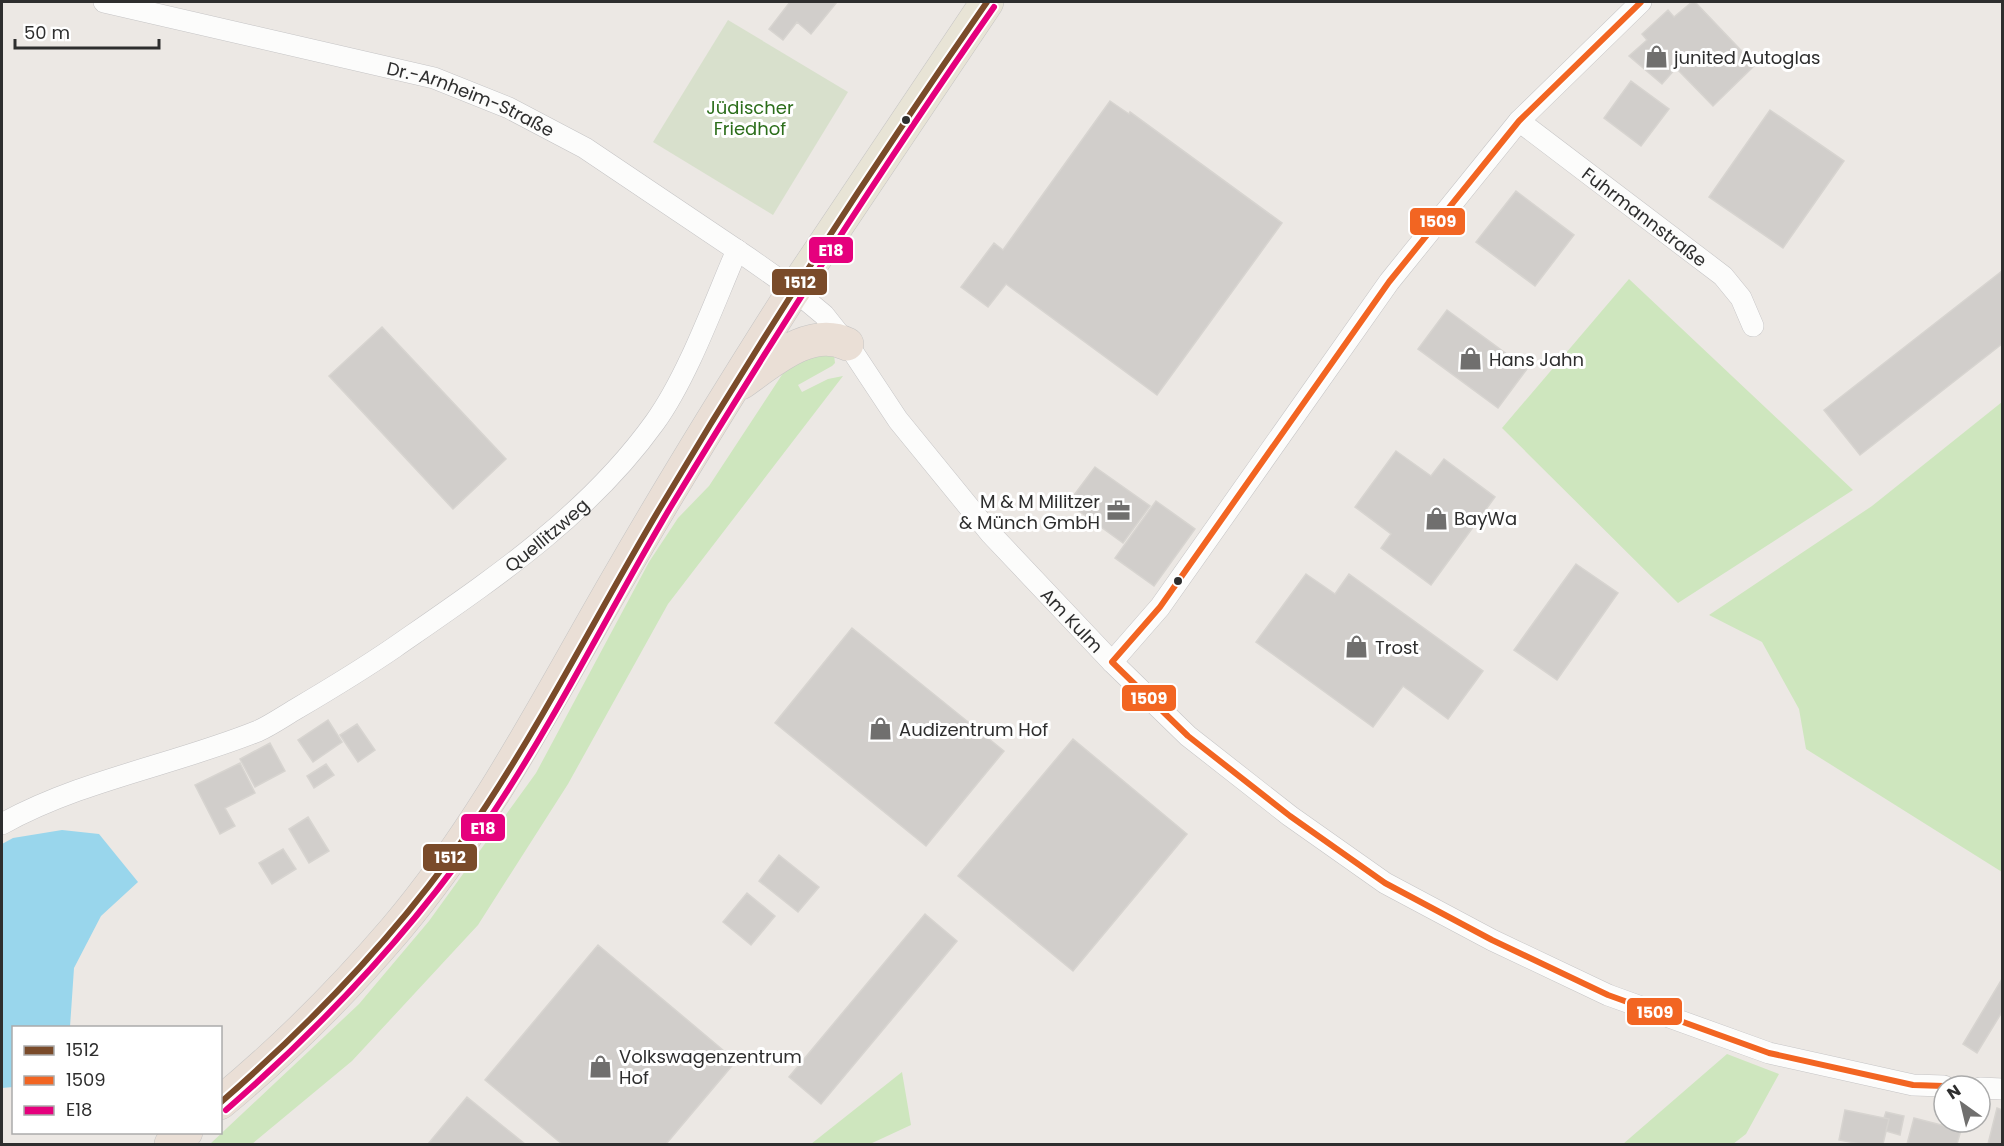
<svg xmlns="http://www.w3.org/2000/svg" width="2004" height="1146" viewBox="0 0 2004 1146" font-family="Poppins,sans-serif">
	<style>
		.green { fill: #cee6be }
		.cemetery { fill: #d8e0cc }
		.water { fill: #99d6ec }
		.building { fill: #d1cecb; stroke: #d7d4d0; stroke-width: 1.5 }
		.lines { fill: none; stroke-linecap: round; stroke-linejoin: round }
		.street-casing { stroke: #c5c4c5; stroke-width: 22 }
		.primary-casing { stroke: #c6c5c4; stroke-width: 34 }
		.highway-casing { stroke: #c6c5c4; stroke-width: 34 }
		.street { stroke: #fcfcfb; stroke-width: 21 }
		.primary { stroke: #e8e4d6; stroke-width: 33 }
		.highway { stroke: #eadfd6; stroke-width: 33 }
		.bus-1-casing { stroke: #fff; stroke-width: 10 }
		.bus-2-casing { stroke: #fff; stroke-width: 10 }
		.bus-3-casing { stroke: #fff; stroke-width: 10 }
		.bus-1 { stroke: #7a4b2a; stroke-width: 6 }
		.bus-2 { stroke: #f26522; stroke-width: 6 }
		.bus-3 { stroke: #e5007d; stroke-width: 6 }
		.bus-dot { fill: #2e2e2e; stroke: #fff; stroke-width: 2 }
		.labels { text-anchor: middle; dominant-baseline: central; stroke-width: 6; stroke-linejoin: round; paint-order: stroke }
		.poi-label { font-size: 18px; fill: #2e2e2e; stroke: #fff; text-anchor: start }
		.street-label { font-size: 18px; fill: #2e2e2e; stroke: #fff }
		.park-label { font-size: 18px; fill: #2c6e1b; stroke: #fff }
		.line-badge { stroke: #fff; stroke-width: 2 }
		.badge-label { font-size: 16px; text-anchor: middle; font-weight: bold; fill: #fff }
	</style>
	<rect width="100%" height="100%" fill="#ece8e4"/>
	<path class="green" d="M 1629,279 L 1853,490 L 1678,603 L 1502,428 Z
		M 834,355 L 835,363 L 832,366 L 798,385 L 802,392 L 828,379 L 843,376 L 668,604 L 568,784 L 478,925 L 352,1061 L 252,1144 L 210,1144 L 359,1004 L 429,921 L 536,773 L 649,562 L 678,518 L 709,486 L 793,358 Z
		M 2002,402 L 2002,872 L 1806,749 L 1799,709 L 1762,642 L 1709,615 L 1872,506 Z
		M 1727,1054 L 1779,1074 L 1746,1134 L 1733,1144 L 1623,1144 Z
		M 902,1072 L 911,1125 L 870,1144 L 811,1144 Z"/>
	<path class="cemetery" d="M 728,20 L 848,92 L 773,215 L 653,142 Z"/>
	<path class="water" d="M 62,830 L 99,834 L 138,882 L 101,916 L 74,968 L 70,1027 L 14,1028 L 13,1087 L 2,1088 L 2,844 L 13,838 Z"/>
	<path class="building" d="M 790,2 L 837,2 L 811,34 L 797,22 L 783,40 L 769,29 Z
		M 1692,2 L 1695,2 L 1755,65 L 1713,106 L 1676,68 L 1662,84 L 1629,56 L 1647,40 L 1642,34 L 1668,10 L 1674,17 Z
		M 1631,81 L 1669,109 L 1641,146 L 1604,118 Z
		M 1110,101 L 1129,114 L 1130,112 L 1282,223 L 1157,395 L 1006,284 L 988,307 L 961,287 L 994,243 L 1003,250 Z
		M 1770,110 L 1844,161 L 1783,248 L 1709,197 Z
		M 1516,191 L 1574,235 L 1535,286 L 1476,242 Z
		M 2002,271 L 2002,344 L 1860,455 L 1824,410 Z
		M 1447,310 L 1527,369 L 1498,408 L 1418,349 Z
		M 382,327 L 506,459 L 453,509 L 329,376 Z
		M 1396,451 L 1431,476 L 1444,459 L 1495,497 L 1431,585 L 1381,548 L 1391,534 L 1355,507 Z
		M 1095,467 L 1150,506 L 1123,543 L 1068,503 Z
		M 1156,501 L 1195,529 L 1154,586 L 1115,558 Z
		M 1576,564 L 1618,593 L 1557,680 L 1514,650 Z
		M 1306,574 L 1335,594 L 1349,574 L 1483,671 L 1448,719 L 1403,686 L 1373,727 L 1256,642 Z
		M 852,628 L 1004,751 L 926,846 L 775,723 Z
		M 328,720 L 342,742 L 313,762 L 298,740 Z
		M 357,724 L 375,750 L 358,762 L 340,735 Z
		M 1073,739 L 1187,834 L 1073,971 L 958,876 Z
		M 270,743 L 285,771 L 255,787 L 240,759 Z
		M 240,763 L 255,793 L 225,808 L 235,826 L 220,834 L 195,785 Z
		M 326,764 L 334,775 L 314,788 L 307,776 Z
		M 308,817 L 329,851 L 309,863 L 289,829 Z
		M 283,849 L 296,869 L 272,884 L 259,863 Z
		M 779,855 L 819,887 L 798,912 L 759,881 Z
		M 747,893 L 775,916 L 751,945 L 723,922 Z
		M 925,914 L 957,941 L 821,1104 L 789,1077 Z
		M 598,945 L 736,1061 L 666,1144 L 562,1144 L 485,1080 Z
		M 2002,979 L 2002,1012 L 1977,1053 L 1963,1044 Z
		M 467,1097 L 525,1144 L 428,1144 Z
		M 1997,1108 L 2002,1110 L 2002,1144 L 1988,1144 Z
		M 1845,1110 L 1889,1119 L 1883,1144 L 1860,1144 L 1839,1140 Z
		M 1886,1112 L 1904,1116 L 1900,1135 L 1886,1131 L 1889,1119 L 1884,1118 Z
		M 1914,1118 L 1961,1130 L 1957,1144 L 1907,1144 Z"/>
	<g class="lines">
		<defs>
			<g id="street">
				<path id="s1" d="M 104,2 L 434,78 L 509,108 L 585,148 L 750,259 L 794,290 L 824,315 L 851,349 L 898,420 L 991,534 L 1112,662 L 1188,736 L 1290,816 L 1385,883 L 1492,940 L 1608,995 L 1769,1053 L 1913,1085 L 1944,1086"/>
				<path id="s2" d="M 1519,121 L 1723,276 L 1741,298 L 1753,326"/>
				<path d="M 1112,662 L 1160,607 L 1389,282 L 1519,121 L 1641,2"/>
				<path id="s3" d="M 2,824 C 81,780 174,765 258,731 C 271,725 284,716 296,709 C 330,689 363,669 395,647 C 490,581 587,517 655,422 C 688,376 714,303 737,250"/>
				<path d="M 1980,1088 L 2002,1089"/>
			</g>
			<path id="primary" d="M 794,290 L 987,2"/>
			<path id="highway" d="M 741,383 C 770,363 810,326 847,344
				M 220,1103 C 283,1051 342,992 395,930 C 485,824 547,701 616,582 C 673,483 733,386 794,290
				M 171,1144 L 186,1132"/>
		</defs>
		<use href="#street" class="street-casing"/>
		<use href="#primary" class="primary-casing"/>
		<use href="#highway" class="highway-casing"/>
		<use href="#street" class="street"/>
		<use href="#primary" class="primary"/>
		<use href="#highway" class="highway"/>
		<defs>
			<path id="bus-1" d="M 220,1103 C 321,1015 413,918 486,806 C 549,710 601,607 660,508 C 763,335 872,167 987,2"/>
			<path id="bus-2" d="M 1641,2 L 1519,121 L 1389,282 L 1160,607 L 1112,662 L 1188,736 L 1290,816 L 1385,883 L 1492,940 L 1608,995 L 1769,1053 L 1913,1085 L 1944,1086"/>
			<path id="bus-3" d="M 226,1110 C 327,1022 418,925 493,813 C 558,715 610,609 670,508 C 773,338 880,170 994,7"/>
		</defs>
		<use href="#bus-1" class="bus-1-casing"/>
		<use href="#bus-2" class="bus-2-casing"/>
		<use href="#bus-3" class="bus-3-casing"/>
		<use href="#bus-1" class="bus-1"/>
		<use href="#bus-2" class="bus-2"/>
		<use href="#bus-3" class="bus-3"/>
	</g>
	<defs>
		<symbol id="shop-bare" viewBox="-9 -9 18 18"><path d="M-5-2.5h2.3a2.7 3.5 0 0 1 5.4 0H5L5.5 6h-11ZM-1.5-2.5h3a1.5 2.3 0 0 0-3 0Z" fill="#706f6e" stroke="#fff" stroke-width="2.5" paint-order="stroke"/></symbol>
		<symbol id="office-bare" viewBox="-9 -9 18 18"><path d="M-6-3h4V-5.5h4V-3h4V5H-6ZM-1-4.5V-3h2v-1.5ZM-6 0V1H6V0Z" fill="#706f6e" stroke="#fff" stroke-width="2.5" paint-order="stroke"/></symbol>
	</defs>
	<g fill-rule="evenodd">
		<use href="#shop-bare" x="1640" y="40" width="33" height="33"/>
		<use href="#shop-bare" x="1454" y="342" width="33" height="33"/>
		<use href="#office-bare" x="1102" y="494" width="33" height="33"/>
		<use href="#shop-bare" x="1420" y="502" width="33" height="33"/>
		<use href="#shop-bare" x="1340" y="630" width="33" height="33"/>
		<use href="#shop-bare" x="864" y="712" width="33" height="33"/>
		<use href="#shop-bare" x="584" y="1050" width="33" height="33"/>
	</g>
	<g class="bus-dot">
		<circle cx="906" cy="120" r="5"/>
		<circle cx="1178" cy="581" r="5"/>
	</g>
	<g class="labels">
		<g class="poi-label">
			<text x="1674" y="57">junited Autoglas</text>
			<text x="1489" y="359">Hans Jahn</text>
			<text x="1100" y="501" text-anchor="end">M &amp; M Militzer<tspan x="1100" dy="21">&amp; Münch GmbH</tspan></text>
			<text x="1454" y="518">BayWa</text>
			<text x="1375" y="647">Trost</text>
			<text x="899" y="729">Audizentrum Hof</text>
			<text x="619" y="1056">Volkswagenzentrum<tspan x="619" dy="21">Hof</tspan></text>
		</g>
		<g class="street-label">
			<text stroke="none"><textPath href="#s1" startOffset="380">Dr.-Arnheim-Straße</textPath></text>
			<text stroke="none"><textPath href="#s2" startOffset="158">Fuhrmannstraße</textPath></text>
			<text stroke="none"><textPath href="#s3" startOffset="622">Quellitzweg</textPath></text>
			<text stroke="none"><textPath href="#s1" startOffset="1191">Am Kulm</textPath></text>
		</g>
		<g class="park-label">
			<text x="750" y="107">Jüdischer<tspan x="750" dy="21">Friedhof</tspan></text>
		</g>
	</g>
	<g class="line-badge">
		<rect x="1409" y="207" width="57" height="29" rx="6" fill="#f26522"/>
		<rect x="808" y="236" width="46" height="28" rx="6" fill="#e5007d"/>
		<rect x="771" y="268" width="57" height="28" rx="6" fill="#7a4b2a"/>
		<rect x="1121" y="684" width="56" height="28" rx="6" fill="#f26522"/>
		<rect x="460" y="813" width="46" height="29" rx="6" fill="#e5007d"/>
		<rect x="422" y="843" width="56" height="29" rx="6" fill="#7a4b2a"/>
		<rect x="1626" y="997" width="57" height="29" rx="6" fill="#f26522"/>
	</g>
	<g class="badge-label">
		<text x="1438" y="227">1509</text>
		<text x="831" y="256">E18</text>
		<text x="800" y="288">1512</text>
		<text x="1149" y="704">1509</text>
		<text x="483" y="834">E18</text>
		<text x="450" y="863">1512</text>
		<text x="1655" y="1018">1509</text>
	</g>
	<rect width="2004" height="1146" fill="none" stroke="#2e2e2e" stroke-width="6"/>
	<rect x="12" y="1026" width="210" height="108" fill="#ffffff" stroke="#ababab" stroke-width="1.5"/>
	<rect x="24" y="1046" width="30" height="9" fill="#7a4b2a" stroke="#ababab" stroke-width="1.5"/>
	<text x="66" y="1056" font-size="18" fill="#2e2e2e">1512</text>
	<rect x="24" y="1076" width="30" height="9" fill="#f26522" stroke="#ababab" stroke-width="1.5"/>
	<text x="66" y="1086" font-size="18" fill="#2e2e2e">1509</text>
	<rect x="24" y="1106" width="30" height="9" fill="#e5007d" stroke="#ababab" stroke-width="1.5"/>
	<text x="66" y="1116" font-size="18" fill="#2e2e2e">E18</text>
	<g transform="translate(1962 1104) rotate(326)"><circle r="28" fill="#ffffff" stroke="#ababab" stroke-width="1.5"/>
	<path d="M0-4.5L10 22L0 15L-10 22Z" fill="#706f6e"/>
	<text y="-9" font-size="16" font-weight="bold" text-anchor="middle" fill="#2e2e2e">N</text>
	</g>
	<path d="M15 39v9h144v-9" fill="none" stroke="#2e2e2e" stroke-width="3"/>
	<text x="24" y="39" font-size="18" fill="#2e2e2e" stroke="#ffffff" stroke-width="4.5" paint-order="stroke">50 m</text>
</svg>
